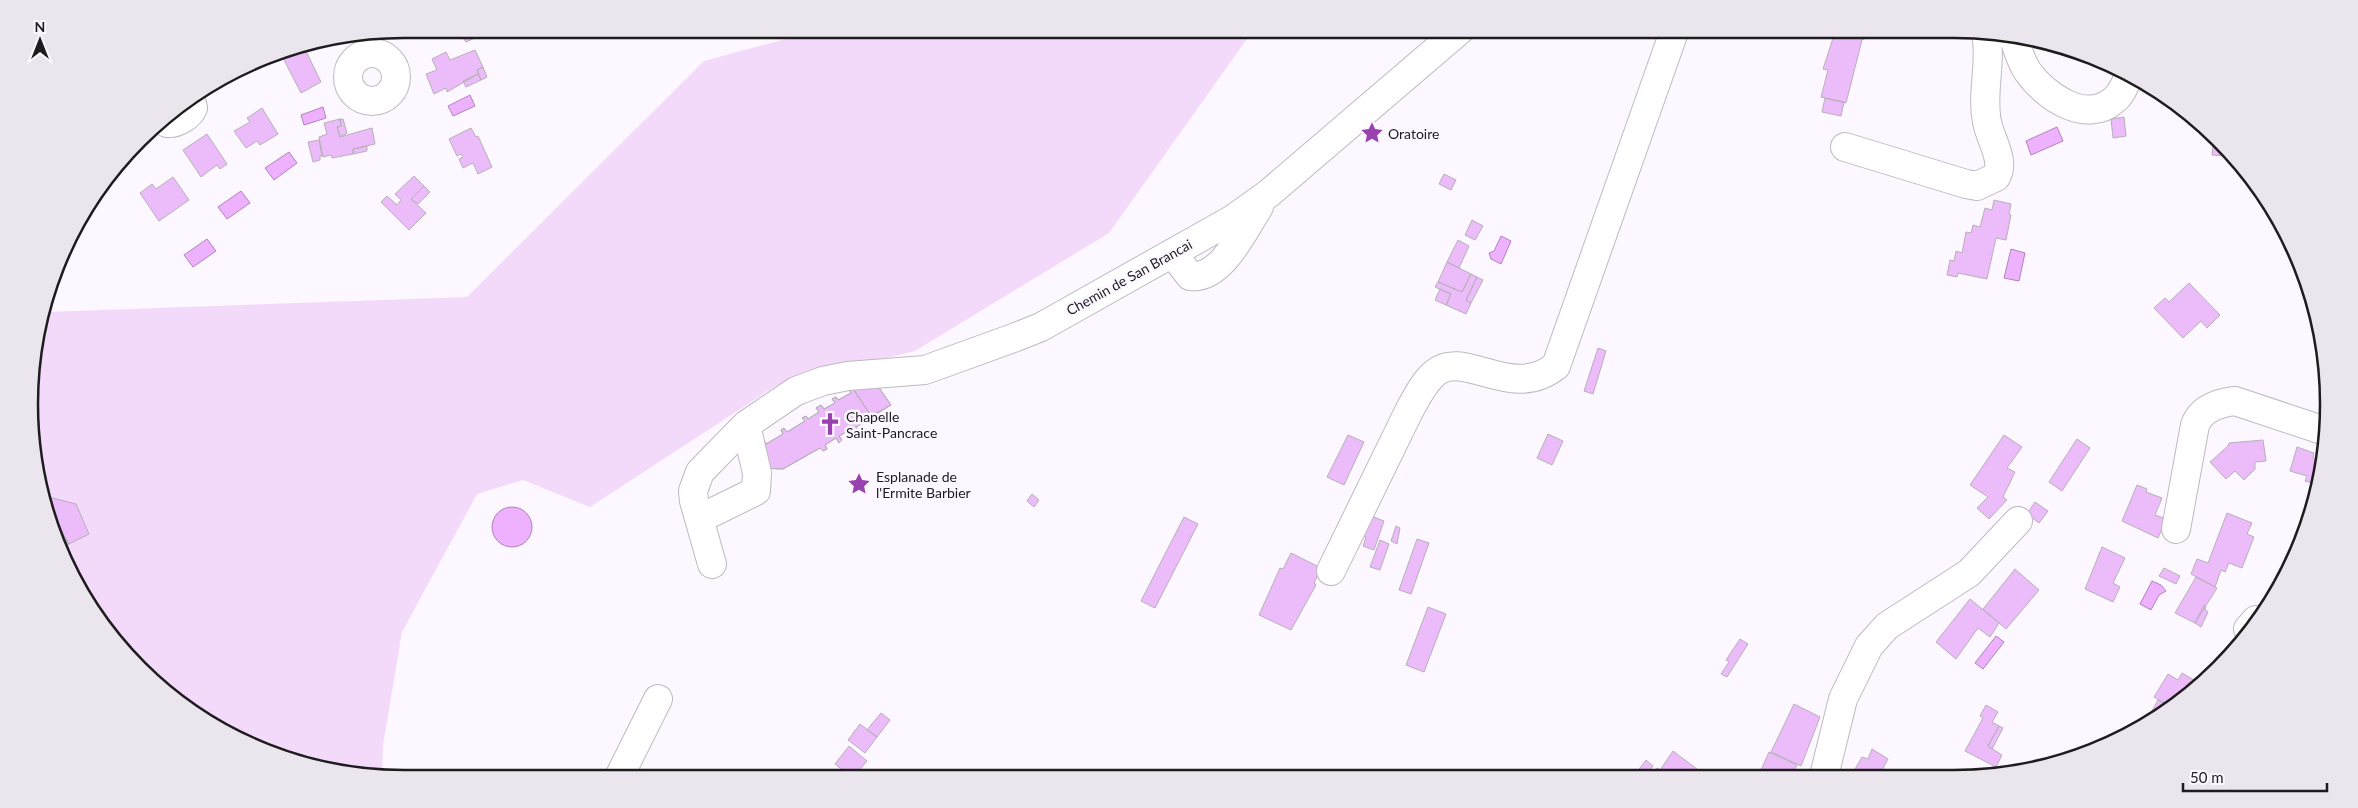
<svg xmlns="http://www.w3.org/2000/svg" width="2358" height="808" viewBox="0 0 2358 808" font-family="Lato,sans-serif">
	<style>
		.green { fill: #f3dafa }
		.water { fill: #eeb1fe; stroke: #b084bb }
		.building { fill: #ecbbf9; stroke: #b6b0b8 }
		.lines { fill: none; stroke-linecap: round; stroke-linejoin: round }
		.minor-casing { stroke: #bfb9c1; stroke-width: 30 }
		.minor { stroke: #fff; stroke-width: 28 }
		.labels { text-anchor: middle; dominant-baseline: central; stroke-width: 5; stroke-linejoin: round; paint-order: stroke }
		.poi-label { font-size: 14px; fill: #1e1c1f; stroke: #fdf7ff; text-anchor: start }
		.street-label { font-size: 14px; fill: #1e1c1f; stroke: #fdf7ff }
		.rim { fill: none; stroke: #1e1c1f; stroke-width: 2.5 }
	</style>
	<rect width="100%" height="100%" fill="#fdf7ff"/>
	<path class="green" d="M 823,29 L 1254,29 L 1109,233 L 915,351 L 777,385 L 590,507 L 523,480 L 477,494 L 402,632 L 383,745 L 382,776 L 307,767 L 195,716 L 139,670 L 92,613 L 41,501 L 30,429 L 32,355 L 45,312 L 467,297 L 704,61 Z"/>
	<path class="water" d="M 470,95 L 475,106 L 453,116 L 448,106 Z
		M 323,107 L 326,118 L 304,125 L 301,115 Z
		M 2057,127 L 2063,141 L 2031,155 L 2026,141 Z
		M 289,152 L 297,163 L 274,180 L 265,168 Z
		M 241,191 L 250,203 L 227,219 L 218,207 Z
		M 1501,236 L 1511,241 L 1501,264 L 1491,259 L 1489,253 L 1494,251 Z
		M 207,239 L 216,251 L 193,267 L 184,255 Z
		M 2011,249 L 2025,253 L 2019,281 L 2004,278 Z
		M492 527a20 20 0 1 1 40 0a20 20 0 1 1-40 0Z
		M 2152,581 L 2161,585 L 2166,591 L 2159,595 L 2151,610 L 2140,604 Z
		M 1996,636 L 2004,642 L 1983,669 L 1975,663 Z"/>
	<path class="building" d="M 411,29 L 428,29 L 421,37 Z
		M 476,29 L 479,36 L 466,42 L 462,36 Z
		M 1836,29 L 1886,29 L 1862,40 L 1846,103 L 1821,97 L 1828,70 L 1823,69 Z
		M 304,47 L 321,82 L 301,93 L 283,58 Z
		M 475,50 L 483,67 L 477,70 L 478,74 L 447,92 L 446,88 L 434,94 L 426,74 L 437,70 L 432,59 L 446,52 L 450,60 Z
		M 483,67 L 487,77 L 481,80 L 477,70 Z
		M 478,74 L 481,80 L 466,87 L 463,81 Z
		M 1825,98 L 1844,102 L 1841,116 L 1822,112 Z
		M 262,108 L 278,134 L 260,145 L 257,141 L 246,148 L 234,131 L 250,122 L 247,118 Z
		M 2124,117 L 2126,136 L 2113,138 L 2111,119 Z
		M 340,119 L 343,119 L 347,133 L 340,137 L 337,127 L 341,126 Z
		M 340,119 L 341,126 L 337,127 L 340,137 L 372,128 L 375,144 L 353,149 L 353,154 L 332,158 L 331,155 L 323,157 L 319,137 L 327,134 L 324,123 Z
		M 471,128 L 476,137 L 478,136 L 492,167 L 478,174 L 473,163 L 463,168 L 459,159 L 463,157 L 461,154 L 457,156 L 449,139 Z
		M 207,134 L 227,164 L 220,169 L 217,165 L 201,177 L 183,150 Z
		M 2214,135 L 2228,149 L 2227,156 L 2212,155 Z
		M 319,140 L 322,156 L 320,156 L 320,160 L 313,162 L 308,142 Z
		M 367,146 L 367,151 L 353,154 L 353,149 Z
		M 1444,174 L 1456,180 L 1451,190 L 1439,184 Z
		M 414,176 L 424,186 L 411,199 L 426,213 L 409,230 L 381,202 L 387,196 L 397,205 L 401,200 L 395,194 Z
		M 173,177 L 189,200 L 159,221 L 140,193 L 152,184 L 156,189 Z
		M 424,186 L 430,192 L 418,204 L 411,199 Z
		M 1994,200 L 2011,204 L 2009,214 L 2011,215 L 2006,240 L 1996,238 L 1987,279 L 1958,273 L 1957,277 L 1947,275 L 1950,260 L 1954,261 L 1956,251 L 1962,253 L 1966,232 L 1971,233 L 1973,225 L 1980,227 L 1985,208 L 1992,210 Z
		M 1472,220 L 1483,226 L 1475,240 L 1465,235 Z
		M 1458,240 L 1469,246 L 1459,268 L 1447,262 Z
		M 1447,262 L 1471,274 L 1462,292 L 1438,282 Z
		M 1471,274 L 1477,277 L 1466,300 L 1471,303 L 1466,314 L 1446,305 L 1451,294 L 1435,287 L 1438,282 L 1462,292 Z
		M 1477,277 L 1483,280 L 1471,303 L 1466,300 Z
		M 2189,283 L 2220,315 L 2207,328 L 2201,321 L 2183,338 L 2154,308 L 2165,298 L 2169,302 Z
		M 1440,289 L 1451,294 L 1446,305 L 1435,300 Z
		M 1598,348 L 1606,351 L 1593,394 L 1584,391 Z
		M 873,379 L 891,405 L 856,427 L 858,431 L 854,434 L 851,429 L 839,436 L 842,440 L 839,443 L 836,438 L 825,445 L 827,449 L 823,451 L 820,448 L 783,469 L 761,468 L 760,442 L 764,440 L 766,444 L 783,434 L 781,430 L 784,428 L 787,432 L 805,421 L 802,418 L 806,416 L 808,419 L 819,412 L 816,408 L 821,405 L 824,409 L 835,403 L 832,399 L 836,397 L 838,400 L 851,393 L 849,389 L 852,387 L 854,390 Z
		M 873,379 L 891,405 L 871,416 L 854,390 Z
		M 852,387 L 871,416 L 872,418 L 856,427 L 858,431 L 854,434 L 851,429 L 839,436 L 842,440 L 839,443 L 836,438 L 825,445 L 827,449 L 823,451 L 820,448 L 783,469 L 761,468 L 760,442 L 764,440 L 766,444 L 783,434 L 781,430 L 784,428 L 787,432 L 805,421 L 802,418 L 806,416 L 808,419 L 819,412 L 816,408 L 821,405 L 824,409 L 835,403 L 832,399 L 836,397 L 838,400 L 851,393 L 849,389 Z
		M 1548,434 L 1563,441 L 1552,465 L 1537,458 Z
		M 1348,435 L 1364,442 L 1344,485 L 1327,477 Z
		M 2004,435 L 2022,447 L 2007,468 L 2015,472 L 2003,497 L 2007,500 L 1989,519 L 1977,508 L 1988,497 L 1970,485 Z
		M 2077,439 L 2090,448 L 2062,491 L 2049,482 Z
		M 2263,440 L 2266,461 L 2255,462 L 2255,469 L 2244,480 L 2235,471 L 2226,479 L 2210,462 L 2228,446 L 2229,443 Z
		M 2297,447 L 2314,453 L 2313,458 L 2319,460 L 2321,452 L 2324,453 L 2319,485 L 2305,481 L 2307,476 L 2290,471 Z
		M 2137,485 L 2147,489 L 2146,492 L 2162,498 L 2155,515 L 2166,519 L 2158,538 L 2122,521 Z
		M 1032,494 L 1039,500 L 1034,507 L 1027,501 Z
		M 41,495 L 76,504 L 89,534 L 69,544 L 56,522 L 50,521 Z
		M 2035,502 L 2048,511 L 2039,523 L 2027,514 Z
		M 2227,513 L 2252,523 L 2247,534 L 2254,537 L 2242,568 L 2229,563 L 2225,572 L 2221,570 L 2215,587 L 2191,574 L 2197,559 L 2208,563 Z
		M 1366,514 L 1384,521 L 1374,550 L 1363,546 L 1366,537 L 1358,535 Z
		M 1184,517 L 1198,524 L 1155,608 L 1141,601 Z
		M 50,521 L 56,522 L 69,544 L 64,548 Z
		M 1396,526 L 1400,528 L 1397,544 L 1391,541 Z
		M 1417,539 L 1429,543 L 1411,594 L 1399,590 Z
		M 1380,540 L 1389,544 L 1380,570 L 1370,567 Z
		M 2102,547 L 2125,558 L 2113,583 L 2120,587 L 2113,602 L 2085,589 Z
		M 1291,553 L 1321,568 L 1314,583 L 1316,585 L 1291,630 L 1259,615 L 1280,568 L 1283,569 Z
		M 2164,568 L 2180,576 L 2176,584 L 2159,576 Z
		M 2015,569 L 2039,590 L 2006,629 L 1983,609 Z
		M 2196,577 L 2217,588 L 2195,623 L 2175,613 Z
		M 1970,599 L 1999,623 L 1990,637 L 1978,628 L 1956,659 L 1936,642 Z
		M 2204,605 L 2206,607 L 2205,610 L 2208,612 L 2201,627 L 2195,623 Z
		M 1428,607 L 1446,614 L 1424,672 L 1406,665 Z
		M 1740,639 L 1748,644 L 1727,677 L 1721,674 L 1729,662 L 1726,660 Z
		M 2182,673 L 2199,683 L 2194,691 L 2190,688 L 2188,695 L 2171,707 L 2154,697 L 2168,674 L 2178,680 Z
		M 2158,700 L 2171,707 L 2144,725 Z
		M 1794,704 L 1820,717 L 1801,766 L 1771,752 Z
		M 1986,705 L 1998,712 L 1992,722 L 1999,726 L 1988,746 L 2002,755 L 1996,767 L 1965,751 L 1983,718 L 1980,716 Z
		M 881,713 L 890,720 L 877,737 L 867,730 Z
		M 860,724 L 877,737 L 865,753 L 848,740 Z
		M 1999,726 L 2003,728 L 1992,749 L 1988,746 Z
		M 849,746 L 867,761 L 853,778 L 835,764 Z
		M 1872,749 L 1888,759 L 1879,776 L 1851,776 L 1862,757 L 1868,759 Z
		M 1673,751 L 1697,769 L 1692,777 L 1655,777 L 1657,774 L 1654,772 L 1657,768 L 1660,770 Z
		M 1769,752 L 1797,765 L 1792,776 L 1770,776 L 1771,774 L 1761,770 Z
		M 1646,760 L 1653,766 L 1645,777 L 1633,777 Z"/>
	<g class="lines">
		<defs>
			<path id="minor" d="M 2013,36 C 2017,48 2021,62 2028,72 C 2045,96 2086,125 2114,100 C 2122,94 2126,82 2130,74
				M348 77a24 24 0 1 1 48 0a24 24 0 1 1-48 0Z
				M 163,118 L 167,123 C 176,124 190,116 193,108 L 191,100
				M 1845,147 L 1966,184 L 1977,186 L 1996,177 C 2006,161 1990,139 1987,122 C 1981,93 1992,63 1986,33
				M 1173,254 L 1190,276 C 1221,281 1245,228 1259,207
				M 699,519 L 756,491 L 757,473 L 746,425
				M 2176,529 L 2195,425 C 2201,409 2218,403 2235,401 L 2328,432
				M 712,564 L 694,501 L 693,491 L 700,472 L 746,425 L 796,391 L 823,381 L 848,376 L 925,370 L 1016,337 L 1041,327 L 1233,219 L 1268,194 L 1461,29
				M 1331,571 L 1409,411 C 1417,397 1423,383 1435,373 C 1464,348 1511,402 1556,366 L 1675,29
				M 2248,629 L 2256,620
				M 1824,776 L 1843,699 L 1869,646 L 1887,626 L 1969,573 L 2018,521
				M 618,779 L 658,699"/>
		</defs>
		<use href="#minor" class="minor-casing"/>
		<use href="#minor" class="minor"/>
	</g>
	<defs>
		<symbol id="sight-bare" viewBox="-9 -9 18 18"><path d="M0-6L1.8-2.2L6-1.7L2.9 1.2L3.7 5.4L0 3.3L-3.7 5.4L-2.9 1.2L-6-1.7L-1.8-2.2Z" fill="#9942af" stroke="#fdf7ff" stroke-width="2.5" paint-order="stroke"/></symbol>
		<symbol id="church-bare" viewBox="-9 -9 18 18"><path d="M-1.2-6h2.4v3.5h3.3v2.4h-3.3V6h-2.4V-.1h-3.3v-2.4h3.3Z" fill="#9942af" stroke="#fdf7ff" stroke-width="2.5" paint-order="stroke"/></symbol>
	</defs>
	<g fill-rule="evenodd">
		<use href="#sight-bare" x="1356" y="117" width="32" height="32"/>
		<use href="#church-bare" x="814" y="408" width="32" height="32"/>
		<use href="#sight-bare" x="843" y="468" width="32" height="32"/>
	</g>
	<g class="labels">
		<g class="poi-label">
			<text x="1388" y="133">Oratoire</text>
			<text x="846" y="416">Chapelle<tspan x="846" dy="16">Saint-Pancrace</tspan></text>
			<text x="876" y="476">Esplanade de<tspan x="876" dy="16">l'Ermite Barbier</tspan></text>
		</g>
		<g class="street-label">
			<text transform="translate(1129 277) rotate(-29)">Chemin de San Brancai</text>
		</g>
	</g>
	<path d="M0 0H2358V808H0ZM404 38H1954A366 366 0 0 1 2320 404V404A366 366 0 0 1 1954 770H404A366 366 0 0 1 38 404V404A366 366 0 0 1 404 38Z" fill="#ebe5ed" fill-rule="evenodd"/>
	<path class="rim" d="M404 38H1954A366 366 0 0 1 2320 404V404A366 366 0 0 1 1954 770H404A366 366 0 0 1 38 404V404A366 366 0 0 1 404 38Z"/>
	<g transform="translate(40 40)" stroke="#fdf7ff" stroke-width="4" paint-order="stroke">
	<path d="M0-4L9 19L0 12L-9 19Z" fill="#1e1c1f"/>
	<text y="-8" font-size="14" font-weight="bold" text-anchor="middle" fill="#1e1c1f">N</text>
	</g>
	<path d="M2183 783v8h144v-8" fill="none" stroke="#1e1c1f" stroke-width="2.5"/>
	<text x="2190" y="783" font-size="15" fill="#1e1c1f" stroke="#fdf7ff" stroke-width="4" paint-order="stroke">50 m</text>
</svg>
